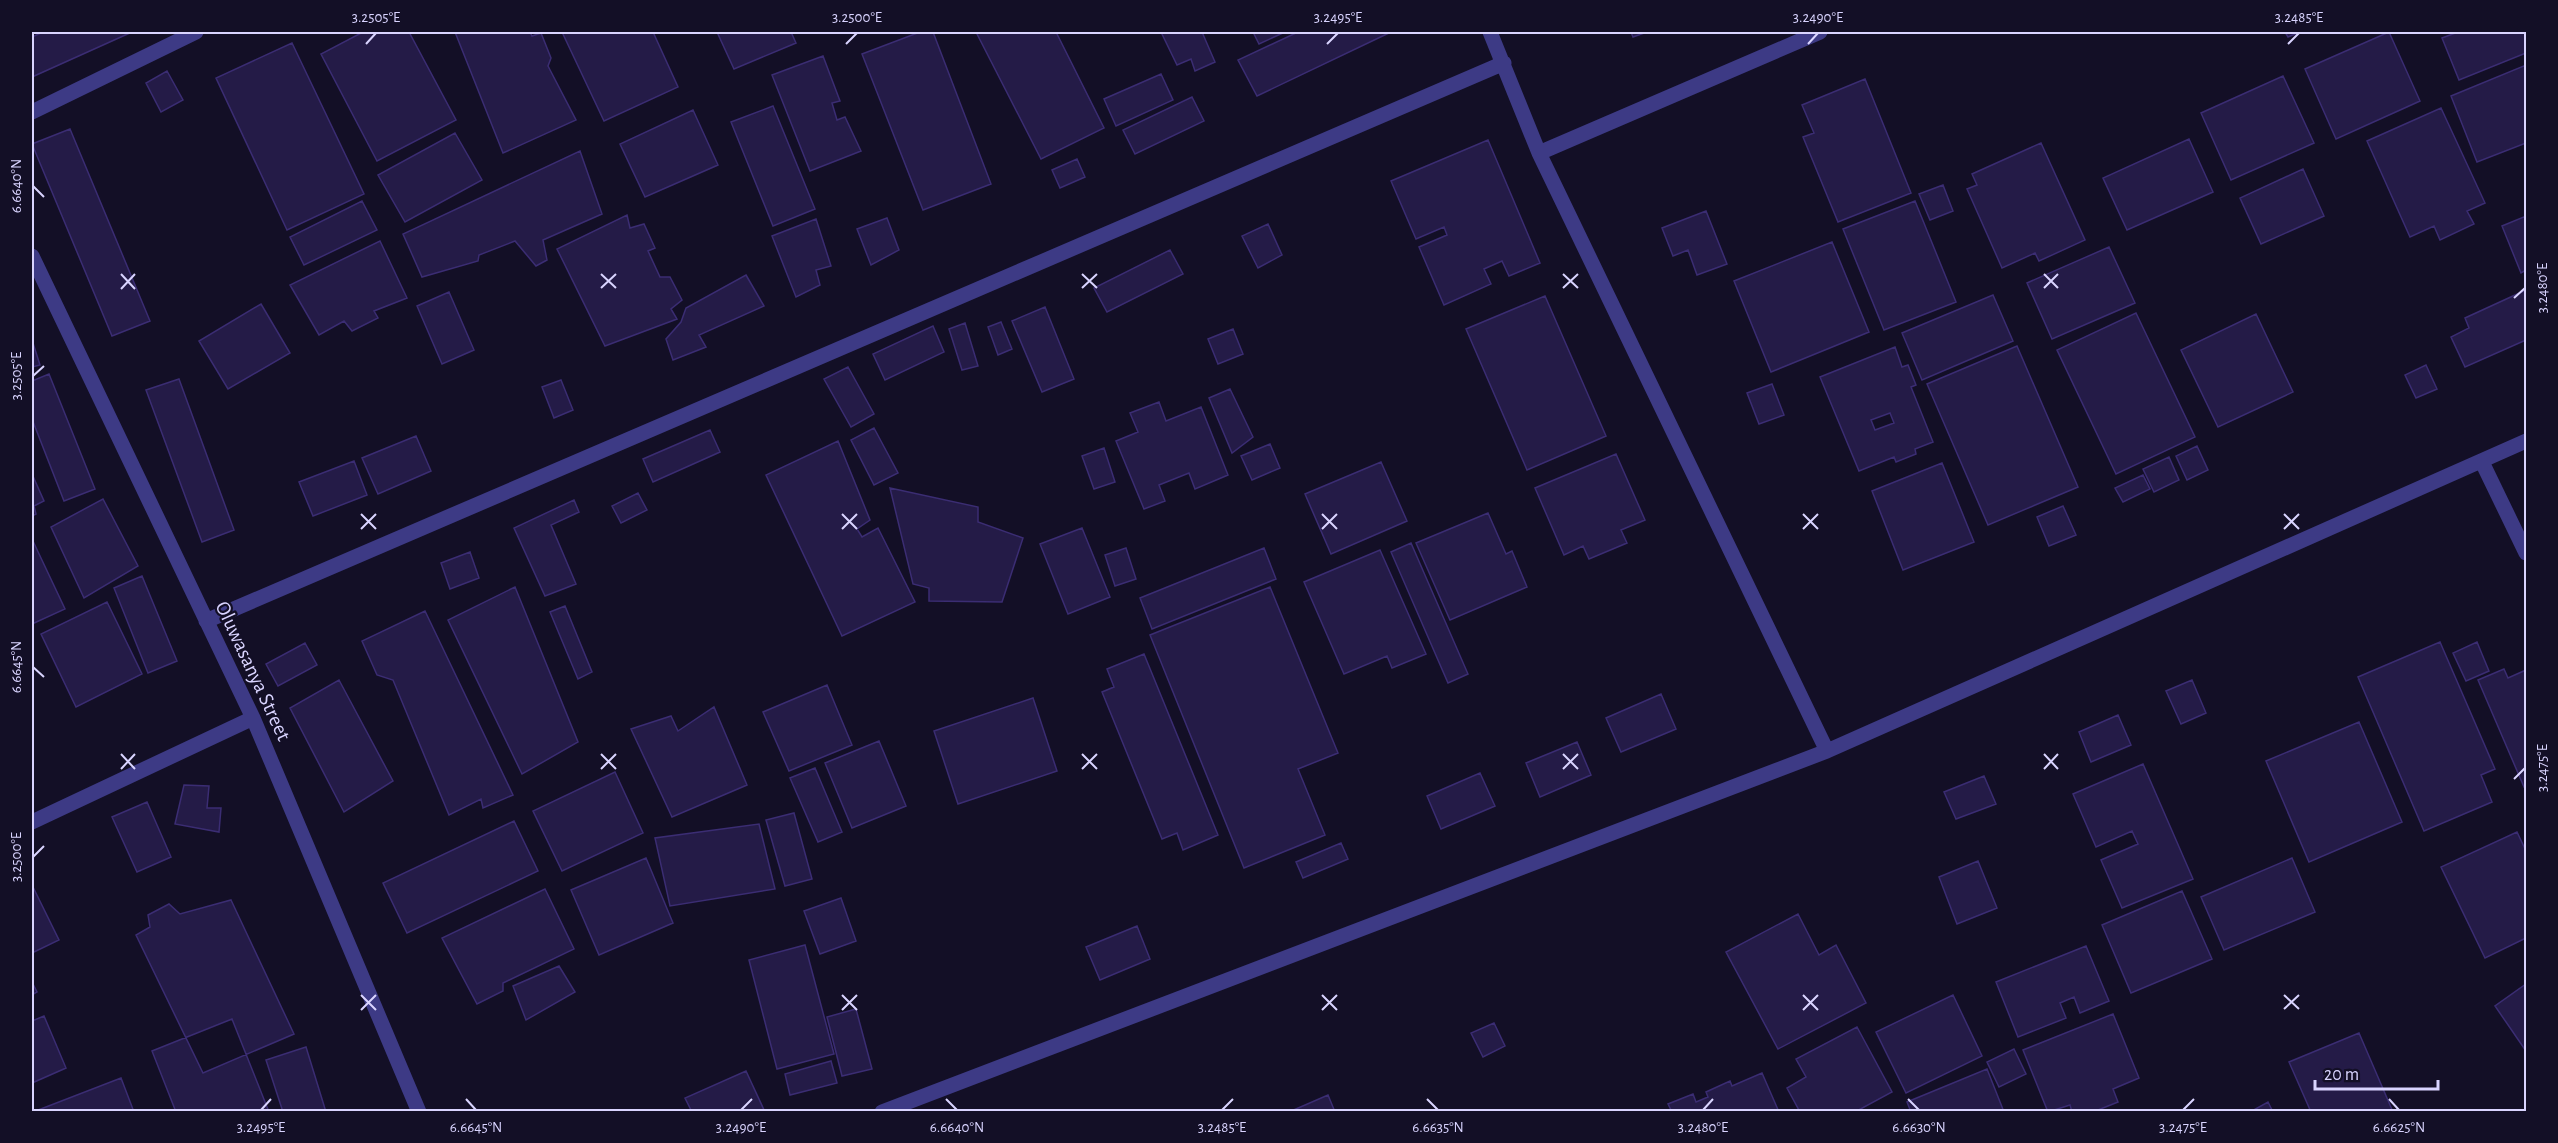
<svg xmlns="http://www.w3.org/2000/svg" width="2558" height="1143" viewBox="0 0 2558 1143" font-family="'Alegreya Sans',sans-serif">
	<style>
		.building { fill: #241b47; stroke: #3b2d73; stroke-width: 1.5; fill-rule: evenodd }
		.lines { fill: none; stroke-linecap: round; stroke-linejoin: round }
		.minor { stroke: #3d3a85; stroke-width: 15 }
		.ticks { fill: none; stroke: #d9d4ff; stroke-width: 2 }
		.labels { text-anchor: middle; dominant-baseline: central; stroke-width: 4.5; stroke-linejoin: round; paint-order: stroke }
		.street-label { font-size: 21px; fill: #d9d4ff; stroke: #130f26 }
		.neatline { fill: none; stroke: #d9d4ff; stroke-width: 2 }
		.ticks-label { font-size: 15px; text-anchor: middle; fill: #d9d4ff }
	</style>
	<rect width="100%" height="100%" fill="#130f26"/>
	<path class="building" d="M 43,32 L 132,32 L 32,77 L 32,37 Z
		M 363,32 L 409,32 L 456,120 L 377,161 L 321,54 Z
		M 455,32 L 530,32 L 532,36 L 541,33 L 551,58 L 548,66 L 576,120 L 503,153 Z
		M 562,32 L 653,32 L 678,87 L 604,121 Z
		M 717,32 L 791,32 L 796,43 L 734,69 Z
		M 920,32 L 933,32 L 991,184 L 923,210 L 862,54 Z
		M 976,32 L 1056,32 L 1104,128 L 1041,159 Z
		M 1161,32 L 1202,32 L 1215,62 L 1195,71 L 1191,59 L 1177,65 Z
		M 1253,32 L 1285,32 L 1259,44 Z
		M 1298,32 L 1391,32 L 1257,96 L 1238,60 Z
		M 1631,32 L 1647,32 L 1633,37 Z
		M 2285,32 L 2300,32 L 2288,37 Z
		M 2389,32 L 2420,101 L 2336,139 L 2305,69 Z
		M 2458,32 L 2526,32 L 2526,53 L 2459,80 L 2442,38 Z
		M 292,43 L 364,194 L 287,230 L 216,78 Z
		M 823,56 L 840,101 L 832,103 L 837,120 L 845,117 L 861,151 L 810,171 L 772,75 Z
		M 2526,65 L 2526,143 L 2477,162 L 2451,96 Z
		M 167,71 L 183,100 L 161,112 L 146,83 Z
		M 1161,74 L 1173,100 L 1116,126 L 1104,99 Z
		M 2283,76 L 2314,143 L 2231,180 L 2201,113 Z
		M 1865,79 L 1911,193 L 1838,222 L 1803,137 L 1814,133 L 1802,105 Z
		M 1192,97 L 1204,121 L 1135,154 L 1123,130 Z
		M 773,106 L 815,209 L 773,226 L 731,122 Z
		M 2441,108 L 2485,203 L 2467,211 L 2474,224 L 2440,240 L 2434,226 L 2410,237 L 2367,141 Z
		M 693,110 L 718,165 L 645,197 L 620,144 Z
		M 70,129 L 150,321 L 112,336 L 32,144 Z
		M 455,133 L 482,180 L 405,222 L 378,175 Z
		M 2189,139 L 2213,192 L 2127,230 L 2103,178 Z
		M 1488,140 L 1540,263 L 1509,276 L 1502,261 L 1484,269 L 1491,284 L 1444,305 L 1419,247 L 1447,235 L 1444,227 L 1416,239 L 1391,181 Z
		M 2041,143 L 2085,240 L 2039,261 L 2035,253 L 2002,268 L 1967,189 L 1977,185 L 1972,174 Z
		M 580,151 L 602,214 L 543,240 L 547,260 L 536,266 L 515,241 L 479,255 L 478,261 L 422,277 L 403,234 Z
		M 1077,159 L 1085,177 L 1060,188 L 1052,170 Z
		M 2303,169 L 2324,216 L 2261,244 L 2240,198 Z
		M 1943,185 L 1953,211 L 1930,220 L 1919,194 Z
		M 362,201 L 377,230 L 304,265 L 290,237 Z
		M 1915,201 L 1956,302 L 1884,330 L 1843,229 Z
		M 1706,211 L 1727,264 L 1697,275 L 1688,250 L 1673,256 L 1662,228 Z
		M 627,215 L 630,228 L 644,224 L 655,248 L 648,251 L 660,277 L 670,277 L 682,300 L 671,309 L 677,319 L 605,346 L 557,249 Z
		M 2526,216 L 2526,270 L 2521,273 L 2502,226 Z
		M 887,218 L 899,250 L 871,265 L 857,229 Z
		M 816,219 L 831,266 L 816,270 L 820,285 L 796,297 L 772,236 Z
		M 1268,224 L 1282,255 L 1258,268 L 1242,236 Z
		M 380,241 L 407,298 L 374,311 L 378,318 L 352,331 L 344,321 L 319,335 L 290,285 Z
		M 1832,242 L 1869,332 L 1771,372 L 1734,281 Z
		M 2109,247 L 2135,303 L 2052,339 L 2027,283 Z
		M 1170,250 L 1183,274 L 1107,312 L 1094,288 Z
		M 746,275 L 764,306 L 699,335 L 706,347 L 673,360 L 666,339 L 681,322 L 686,308 Z
		M 2526,290 L 2526,340 L 2465,367 L 2451,337 L 2469,328 L 2465,318 Z
		M 449,292 L 474,350 L 442,364 L 417,306 Z
		M 1993,295 L 2013,341 L 1922,380 L 1902,333 Z
		M 1545,296 L 1606,436 L 1527,470 L 1466,329 Z
		M 261,304 L 290,353 L 228,389 L 199,341 Z
		M 1045,307 L 1074,379 L 1042,392 L 1012,321 Z
		M 2136,313 L 2195,437 L 2116,474 L 2057,350 Z
		M 2256,314 L 2293,392 L 2218,427 L 2181,350 Z
		M 1001,322 L 1012,349 L 998,355 L 988,327 Z
		M 965,323 L 978,366 L 962,370 L 949,329 Z
		M 933,326 L 944,352 L 885,380 L 873,354 Z
		M 1233,329 L 1243,354 L 1218,364 L 1208,339 Z
		M 32,340 L 40,365 L 32,367 Z
		M 2017,346 L 2078,487 L 1988,525 L 1927,384 Z
		M 1895,347 L 1902,367 L 1908,365 L 1916,385 L 1911,387 L 1933,442 L 1915,449 L 1916,454 L 1896,462 L 1894,457 L 1859,471 L 1820,377 ZM 1890,413 L 1894,423 L 1875,430 L 1871,420 Z
		M 2426,365 L 2437,389 L 2416,398 L 2405,375 Z
		M 848,367 L 874,414 L 851,427 L 824,379 Z
		M 49,374 L 95,489 L 64,501 L 32,419 L 32,381 Z
		M 179,379 L 234,530 L 202,542 L 146,390 Z
		M 561,380 L 573,410 L 554,418 L 542,387 Z
		M 1772,384 L 1784,415 L 1759,424 L 1747,393 Z
		M 1230,389 L 1253,437 L 1232,453 L 1209,398 Z
		M 1159,402 L 1166,421 L 1201,407 L 1228,475 L 1195,489 L 1189,473 L 1159,485 L 1165,501 L 1144,509 L 1116,441 L 1138,432 L 1130,413 Z
		M 874,428 L 898,473 L 874,485 L 851,440 Z
		M 710,430 L 720,452 L 653,482 L 643,459 Z
		M 416,436 L 431,471 L 378,494 L 362,458 Z
		M 838,441 L 870,520 L 857,529 L 862,537 L 878,528 L 915,602 L 842,636 L 766,475 Z
		M 1270,444 L 1280,468 L 1252,480 L 1241,456 Z
		M 2197,446 L 2208,470 L 2187,480 L 2176,456 Z
		M 1104,448 L 1115,482 L 1094,489 L 1082,456 Z
		M 1616,454 L 1645,520 L 1621,530 L 1627,543 L 1589,559 L 1583,546 L 1564,555 L 1535,488 Z
		M 2169,457 L 2179,480 L 2154,492 L 2143,469 Z
		M 354,461 L 367,495 L 313,516 L 299,482 Z
		M 1381,462 L 1407,521 L 1331,554 L 1305,494 Z
		M 1942,463 L 1974,542 L 1903,570 L 1872,491 Z
		M 32,474 L 44,501 L 34,506 L 36,514 L 32,516 Z
		M 2143,475 L 2150,489 L 2123,502 L 2115,488 Z
		M 890,488 L 978,507 L 978,522 L 1023,538 L 1002,602 L 929,601 L 929,588 L 913,584 Z
		M 638,493 L 647,510 L 621,523 L 612,506 Z
		M 103,499 L 138,566 L 84,598 L 51,527 Z
		M 574,500 L 579,512 L 551,525 L 576,584 L 545,596 L 514,528 Z
		M 2063,506 L 2076,535 L 2049,546 L 2037,517 Z
		M 1488,513 L 1506,554 L 1512,551 L 1527,587 L 1450,620 L 1416,543 Z
		M 1082,528 L 1110,597 L 1068,614 L 1040,544 Z
		M 32,539 L 65,609 L 32,624 Z
		M 1411,543 L 1468,674 L 1448,683 L 1391,552 Z
		M 1126,548 L 1136,579 L 1115,586 L 1105,555 Z
		M 1264,548 L 1276,579 L 1152,629 L 1140,598 Z
		M 1380,550 L 1426,654 L 1392,668 L 1387,656 L 1344,674 L 1304,582 Z
		M 470,552 L 479,578 L 450,589 L 441,563 Z
		M 142,576 L 177,661 L 148,673 L 114,588 Z
		M 515,587 L 578,742 L 522,774 L 448,620 Z
		M 1270,587 L 1338,753 L 1298,769 L 1325,835 L 1244,868 L 1150,635 Z
		M 107,602 L 142,674 L 76,707 L 41,634 Z
		M 565,606 L 592,672 L 578,679 L 550,612 Z
		M 425,611 L 513,795 L 483,808 L 481,799 L 449,815 L 393,680 L 377,675 L 362,641 Z
		M 2440,642 L 2495,769 L 2481,775 L 2492,802 L 2424,831 L 2358,677 Z
		M 2477,642 L 2489,671 L 2466,681 L 2453,653 Z
		M 305,643 L 317,665 L 278,686 L 266,664 Z
		M 1144,654 L 1218,835 L 1183,850 L 1177,833 L 1162,839 L 1102,692 L 1114,687 L 1107,669 Z
		M 2504,669 L 2508,678 L 2526,670 L 2526,786 L 2524,787 L 2478,680 Z
		M 339,680 L 393,781 L 344,812 L 290,708 Z
		M 2192,680 L 2206,713 L 2181,724 L 2166,691 Z
		M 827,685 L 852,745 L 789,771 L 763,712 Z
		M 1661,694 L 1676,729 L 1621,752 L 1606,718 Z
		M 1033,698 L 1057,771 L 958,804 L 934,731 Z
		M 714,707 L 747,785 L 672,817 L 631,729 L 671,716 L 678,731 Z
		M 2118,715 L 2131,745 L 2091,762 L 2079,732 Z
		M 2359,722 L 2402,822 L 2309,862 L 2266,761 Z
		M 879,741 L 906,806 L 852,828 L 825,763 Z
		M 1577,742 L 1591,775 L 1540,797 L 1526,763 Z
		M 2143,764 L 2193,879 L 2122,908 L 2101,860 L 2138,844 L 2132,831 L 2096,847 L 2073,794 Z
		M 815,768 L 842,832 L 818,842 L 790,778 Z
		M 615,772 L 643,833 L 562,871 L 533,811 Z
		M 1480,773 L 1495,806 L 1441,829 L 1427,796 Z
		M 1984,776 L 1996,804 L 1956,819 L 1944,792 Z
		M 184,785 L 209,786 L 207,808 L 221,808 L 219,832 L 175,824 Z
		M 147,802 L 171,857 L 137,872 L 112,817 Z
		M 794,813 L 812,879 L 785,886 L 766,820 Z
		M 514,821 L 538,871 L 407,933 L 383,883 Z
		M 759,824 L 775,889 L 670,906 L 655,838 Z
		M 2517,832 L 2526,851 L 2526,938 L 2485,958 L 2441,867 Z
		M 1341,843 L 1348,859 L 1303,878 L 1296,862 Z
		M 646,858 L 673,923 L 599,955 L 571,890 Z
		M 2292,858 L 2315,912 L 2224,950 L 2201,897 Z
		M 1978,861 L 1997,908 L 1957,924 L 1939,877 Z
		M 32,885 L 59,940 L 32,953 Z
		M 545,889 L 574,949 L 503,983 L 503,991 L 477,1004 L 442,938 Z
		M 2182,891 L 2212,959 L 2131,993 L 2102,925 Z
		M 841,898 L 856,941 L 820,954 L 804,911 Z
		M 231,900 L 294,1034 L 203,1073 L 136,935 L 150,927 L 148,915 L 169,904 L 180,914 Z
		M 1798,914 L 1819,955 L 1836,945 L 1866,1003 L 1778,1049 L 1726,952 Z
		M 1137,926 L 1150,959 L 1100,980 L 1086,947 Z
		M 805,945 L 834,1054 L 777,1069 L 749,960 Z
		M 2086,946 L 2109,1001 L 2080,1013 L 2074,997 L 2060,1003 L 2066,1018 L 2018,1037 L 1996,982 Z
		M 559,966 L 575,992 L 526,1020 L 513,986 Z
		M 32,982 L 37,992 L 32,995 Z
		M 2526,984 L 2526,1051 L 2495,1006 Z
		M 1953,995 L 1982,1056 L 1906,1093 L 1876,1032 Z
		M 856,1009 L 872,1069 L 842,1076 L 827,1017 Z
		M 2113,1014 L 2139,1078 L 2113,1089 L 2118,1102 L 2093,1112 L 2072,1112 L 2070,1105 L 2048,1112 L 2023,1050 Z
		M 44,1016 L 66,1068 L 32,1083 L 32,1021 Z
		M 232,1019 L 269,1112 L 176,1112 L 152,1051 Z
		M 1494,1023 L 1505,1046 L 1483,1057 L 1471,1033 Z
		M 1857,1027 L 1892,1092 L 1855,1112 L 1800,1112 L 1787,1088 L 1806,1077 L 1796,1059 Z
		M 2359,1033 L 2393,1112 L 2311,1112 L 2289,1062 Z
		M 306,1047 L 326,1112 L 283,1112 L 266,1060 Z
		M 2014,1049 L 2026,1074 L 1999,1087 L 1987,1062 Z
		M 831,1061 L 837,1083 L 790,1095 L 785,1074 Z
		M 1987,1069 L 2004,1112 L 1911,1112 L 1907,1102 Z
		M 746,1071 L 765,1112 L 692,1112 L 685,1098 Z
		M 1762,1073 L 1779,1112 L 1672,1112 L 1668,1104 L 1693,1094 L 1696,1102 L 1708,1097 L 1706,1092 L 1730,1081 L 1732,1086 Z
		M 121,1078 L 134,1112 L 33,1112 Z
		M 1328,1095 L 1335,1112 L 1289,1112 Z
		M 2268,1102 L 2273,1112 L 2250,1112 Z"/>
	<g class="lines">
		<path class="minor" d="M 1490,32 L 1539,153 L 1827,751
			M 32,112 L 196,32
			M 1539,153 L 1820,32
			M 32,256 L 253,718 L 419,1112
			M 2482,462 L 2526,553
			M 206,621 L 1504,63
			M 32,822 L 253,718
			M 882,1112 L 1827,751 L 2526,441"/>
	</g>
	<path class="ticks" d="M 366,44 L 376,33M 846,44 L 857,33M 1327,44 L 1338,33M 1808,44 L 1818,33M 2288,44 L 2299,33M 33,186 L 44,197M 121,274 L 135,289M 601,274 L 616,288M 1082,274 L 1097,288M 1563,274 L 1578,288M 2044,274 L 2058,288M 601,288 L 616,274M 1082,288 L 1097,274M 1563,288 L 1578,274M 2044,288 L 2058,274M 121,289 L 135,274M 2514,298 L 2525,288M 33,376 L 44,366M 361,514 L 376,529M 842,514 L 857,529M 1322,514 L 1337,529M 1803,514 L 1818,529M 2284,514 L 2299,529M 361,529 L 376,514M 842,529 L 857,514M 1322,529 L 1337,514M 1803,529 L 1818,514M 2284,529 L 2299,514M 33,667 L 44,677M 121,754 L 135,769M 601,754 L 616,769M 1082,754 L 1097,769M 1563,754 L 1578,769M 2044,754 L 2058,769M 121,769 L 135,754M 601,769 L 616,754M 1082,769 L 1097,754M 1563,769 L 1578,754M 2044,769 L 2058,754M 2514,779 L 2525,768M 33,857 L 44,846M 361,995 L 376,1010M 842,995 L 857,1010M 1322,995 L 1337,1010M 1803,995 L 1818,1010M 2284,995 L 2299,1009M 2284,1009 L 2299,995M 361,1010 L 376,995M 842,1010 L 857,995M 1322,1010 L 1337,995M 1803,1010 L 1818,995M 466,1099 L 476,1110M 946,1099 L 957,1110M 1427,1099 L 1438,1110M 1908,1099 L 1919,1110M 2389,1099 L 2399,1110M 261,1110 L 271,1099M 741,1110 L 752,1099M 1222,1110 L 1233,1099M 1703,1110 L 1713,1099M 2183,1110 L 2194,1099"/>
	<g class="labels">
		<g class="street-label">
			<text transform="translate(253 671) rotate(65)">Oluwasanya Street</text>
		</g>
	</g>
	<rect width="2558" height="1143" fill="none" stroke="#130f26" stroke-width="66"/>
	<path d="M2315 1080v9h123v-9" fill="none" stroke="#d9d4ff" stroke-width="3"/>
	<text x="2324" y="1080" font-size="18" fill="#d9d4ff" stroke="#130f26" stroke-width="4.5" paint-order="stroke">20 m</text>
	<rect x="33" y="33" width="2492" height="1077" class="neatline"/>
	<g class="ticks-label">
		<text x="376" y="22">3.2505°E</text>
		<text x="857" y="22">3.2500°E</text>
		<text x="1338" y="22">3.2495°E</text>
		<text x="1818" y="22">3.2490°E</text>
		<text x="2299" y="22">3.2485°E</text>
		<text transform="translate(16 186) rotate(-90)" y="5">6.6640°N</text>
		<text transform="translate(2542 288) rotate(-90)" y="5">3.2480°E</text>
		<text transform="translate(16 376) rotate(-90)" y="5">3.2505°E</text>
		<text transform="translate(16 667) rotate(-90)" y="5">6.6645°N</text>
		<text transform="translate(2542 768) rotate(-90)" y="5">3.2475°E</text>
		<text transform="translate(16 857) rotate(-90)" y="5">3.2500°E</text>
		<text x="261" y="1132">3.2495°E</text>
		<text x="476" y="1132">6.6645°N</text>
		<text x="741" y="1132">3.2490°E</text>
		<text x="957" y="1132">6.6640°N</text>
		<text x="1222" y="1132">3.2485°E</text>
		<text x="1438" y="1132">6.6635°N</text>
		<text x="1703" y="1132">3.2480°E</text>
		<text x="1919" y="1132">6.6630°N</text>
		<text x="2183" y="1132">3.2475°E</text>
		<text x="2399" y="1132">6.6625°N</text>
	</g>
</svg>
